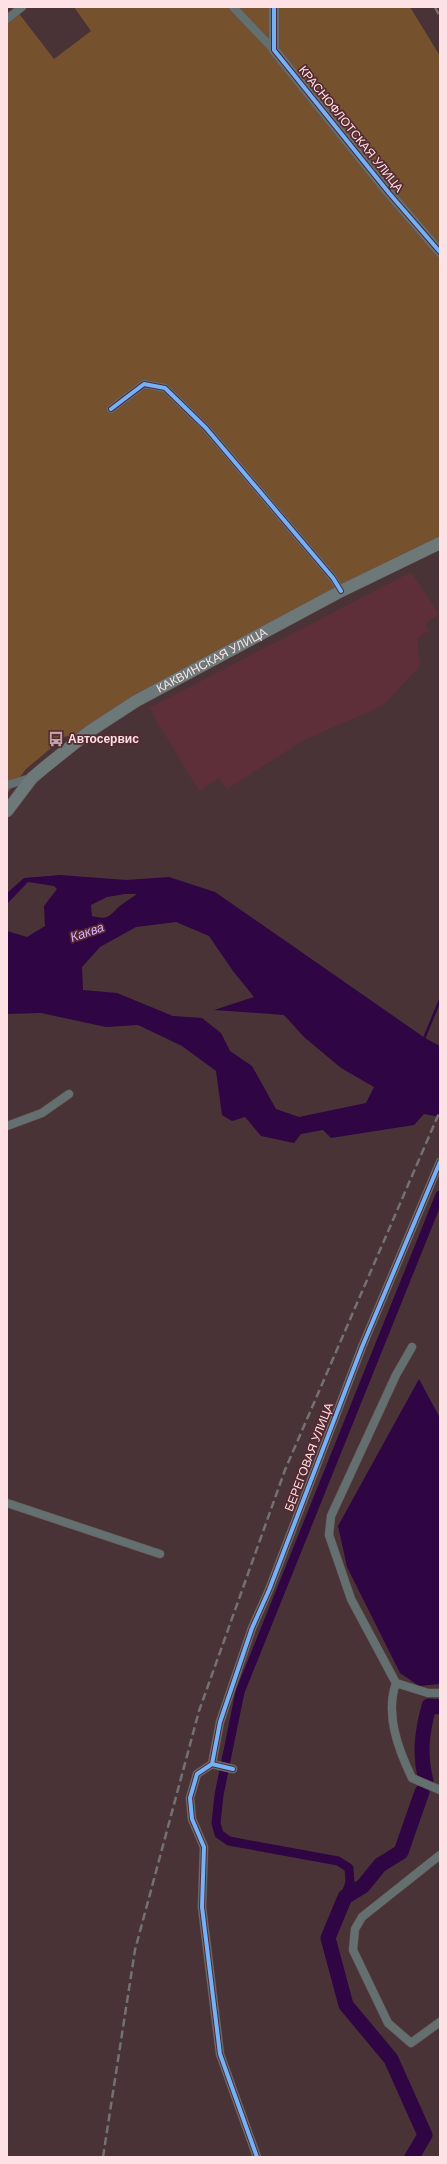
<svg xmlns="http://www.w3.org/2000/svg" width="447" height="2164" viewBox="0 0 447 2164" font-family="Helvetica,sans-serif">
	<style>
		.built { fill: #5e2f38 }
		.green { fill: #75522d }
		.water { fill: #2f0543; fill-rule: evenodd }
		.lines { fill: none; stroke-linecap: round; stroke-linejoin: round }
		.stream { stroke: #2f0543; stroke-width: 2.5 }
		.canal { stroke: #2f0543; stroke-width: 9 }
		.river { stroke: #2f0543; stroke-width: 15 }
		.minor-casing { stroke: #655154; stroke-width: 9 }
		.tertiary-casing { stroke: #655154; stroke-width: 11 }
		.primary-casing { stroke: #655154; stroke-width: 13 }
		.minor { stroke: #64706f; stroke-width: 8 }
		.tertiary { stroke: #64706f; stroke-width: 10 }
		.primary { stroke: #6d7978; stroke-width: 12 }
		.rail { stroke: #737172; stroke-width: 2.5; stroke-dasharray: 8 4; stroke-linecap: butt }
		.cycleway-casing { stroke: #542931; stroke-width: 6 }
		.cycleway { stroke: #73b2f8; stroke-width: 4 }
		.labels { text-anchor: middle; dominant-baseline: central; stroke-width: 3.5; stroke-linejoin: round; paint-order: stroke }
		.street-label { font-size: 12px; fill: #fee1e4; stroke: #542931 }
		.poi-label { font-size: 12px; font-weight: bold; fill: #fee1e4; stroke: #542931; text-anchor: start }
		.water-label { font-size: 13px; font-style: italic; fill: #d9acfd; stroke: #542931 }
	</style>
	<rect width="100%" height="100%" fill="#4a3337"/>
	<path class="built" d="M 411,572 L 439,614 L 425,624 L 429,631 L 417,638 L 420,666 L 382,706 L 302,741 L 227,789 L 219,778 L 199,791 L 149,708 Z"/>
	<path class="green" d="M 74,7 L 410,7 L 440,56 L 440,543 L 90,731 L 64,737 L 26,769 L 7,794 L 7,19 L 17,11 L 54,59 L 91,31 Z"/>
	<path class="water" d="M 60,875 L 126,880 L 169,877 L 215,892 L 425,1038 L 440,1046 L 440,1117 L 424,1114 L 414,1125 L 331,1138 L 323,1130 L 301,1134 L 294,1143 L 261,1136 L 245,1117 L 232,1121 L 222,1115 L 216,1071 L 182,1046 L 138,1025 L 106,1027 L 41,1013 L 7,1014 L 7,931 L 27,937 L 45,926 L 44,906 L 57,889 L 54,886 L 28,882 L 7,904 L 7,893 L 24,878 ZM 125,894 L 137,894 C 132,898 126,901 121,905 C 110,914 110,921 92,916 L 91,905 L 107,897 ZM 176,922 L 209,936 L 233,971 L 254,997 L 214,1010 L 284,1015 L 304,1037 L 341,1068 L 374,1087 L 366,1103 L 299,1117 L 276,1109 L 252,1066 L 230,1051 L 221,1033 L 202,1018 L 173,1016 L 117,993 L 83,990 L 82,967 L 100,947 L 136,927 Z
		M 419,1379 L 440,1418 L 440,1684 L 419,1686 L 400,1673 L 347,1567 L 338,1526 Z"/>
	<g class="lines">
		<path class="stream" d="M 423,1041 L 440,1000"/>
		<path class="canal" d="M 345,1897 L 350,1882 L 349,1868 L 338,1861 L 229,1841 L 219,1834 L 216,1823 L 219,1795 L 240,1692 L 440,1195"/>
		<path class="river" d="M 426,1781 C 419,1754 422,1732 429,1706 L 440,1707
			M 412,2157 L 425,2135 L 391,2059 L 346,2005 L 328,1938 L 345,1897 L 363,1886 L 380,1865 L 401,1852 L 422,1792"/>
		<defs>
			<path id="minor" d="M 233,7 L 274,50
				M 7,19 L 22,7
				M 111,409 L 144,384 L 165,388 L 206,428 L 333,578 L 341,591
				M 7,785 L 31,778
				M 7,1126 L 42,1113 L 69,1094
				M 412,1347 L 396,1375 L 331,1516 L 329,1535 L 351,1599 L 396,1683 C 385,1714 398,1749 412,1778 L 440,1790
				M 7,1503 L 160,1554
				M 396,1683 L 428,1693 L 440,1693
				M 212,1764 L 220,1722 L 252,1628 L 269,1590 L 362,1347 L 440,1162
				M 233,1769 L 212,1764 L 197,1774 L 190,1798 L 192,1819 L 204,1847 L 202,1907 L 220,2054 L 257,2157
				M 440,1855 L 362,1917 L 355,1929 L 353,1950 L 388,2023 L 411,2043 L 440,2022"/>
			<path id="tertiary" d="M 274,7 L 274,50 L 389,193 L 440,252"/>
			<g id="primary">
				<path id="s1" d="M 7,811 L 32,778 L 45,767 L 90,731 L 136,701 L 341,591 L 440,543"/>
			</g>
		</defs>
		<use href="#minor" class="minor-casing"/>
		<use href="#tertiary" class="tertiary-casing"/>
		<use href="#primary" class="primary-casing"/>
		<use href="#minor" class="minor"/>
		<use href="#tertiary" class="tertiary"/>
		<use href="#primary" class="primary"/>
		<path class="rail" d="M 435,7 L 440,17
			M 103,2157 L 135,1950 L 199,1711 L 285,1470 L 440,1111"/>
		<defs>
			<path id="cycleway" d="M 274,7 L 274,50 L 389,193 L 440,252
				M 111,409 L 144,384 L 165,388 L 206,428 L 333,578 L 341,591
				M 212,1764 L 220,1722 L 252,1628 L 269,1590 L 362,1347 L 440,1162
				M 233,1769 L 212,1764 L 197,1774 L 190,1798 L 192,1819 L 204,1847 L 202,1907 L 220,2054 L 257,2157"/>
		</defs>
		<use href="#cycleway" class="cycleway-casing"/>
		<use href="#cycleway" class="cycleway"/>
	</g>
	<defs>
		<symbol id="bus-bare" viewBox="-9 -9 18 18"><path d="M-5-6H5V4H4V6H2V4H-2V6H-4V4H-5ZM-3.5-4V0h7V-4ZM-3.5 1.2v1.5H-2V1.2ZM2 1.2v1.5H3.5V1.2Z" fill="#bfa4a7" stroke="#542931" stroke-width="2.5" paint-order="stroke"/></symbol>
	</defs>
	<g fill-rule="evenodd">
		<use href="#bus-bare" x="45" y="728" width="22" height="22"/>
	</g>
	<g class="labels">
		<g class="street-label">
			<text transform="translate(351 129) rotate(51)">КРАСНОФЛОТСКАЯ УЛИЦА</text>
			<text stroke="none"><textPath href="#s1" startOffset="257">КАКВИНСКАЯ УЛИЦА</textPath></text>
			<text transform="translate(309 1457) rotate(-69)">БЕРЕГОВАЯ УЛИЦА</text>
		</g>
		<g class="poi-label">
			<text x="68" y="739">Автосервис</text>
		</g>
		<g class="water-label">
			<text transform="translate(87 932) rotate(-19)">Каква</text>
		</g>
	</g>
	<rect width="447" height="2164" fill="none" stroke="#fee1e4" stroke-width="16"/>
</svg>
